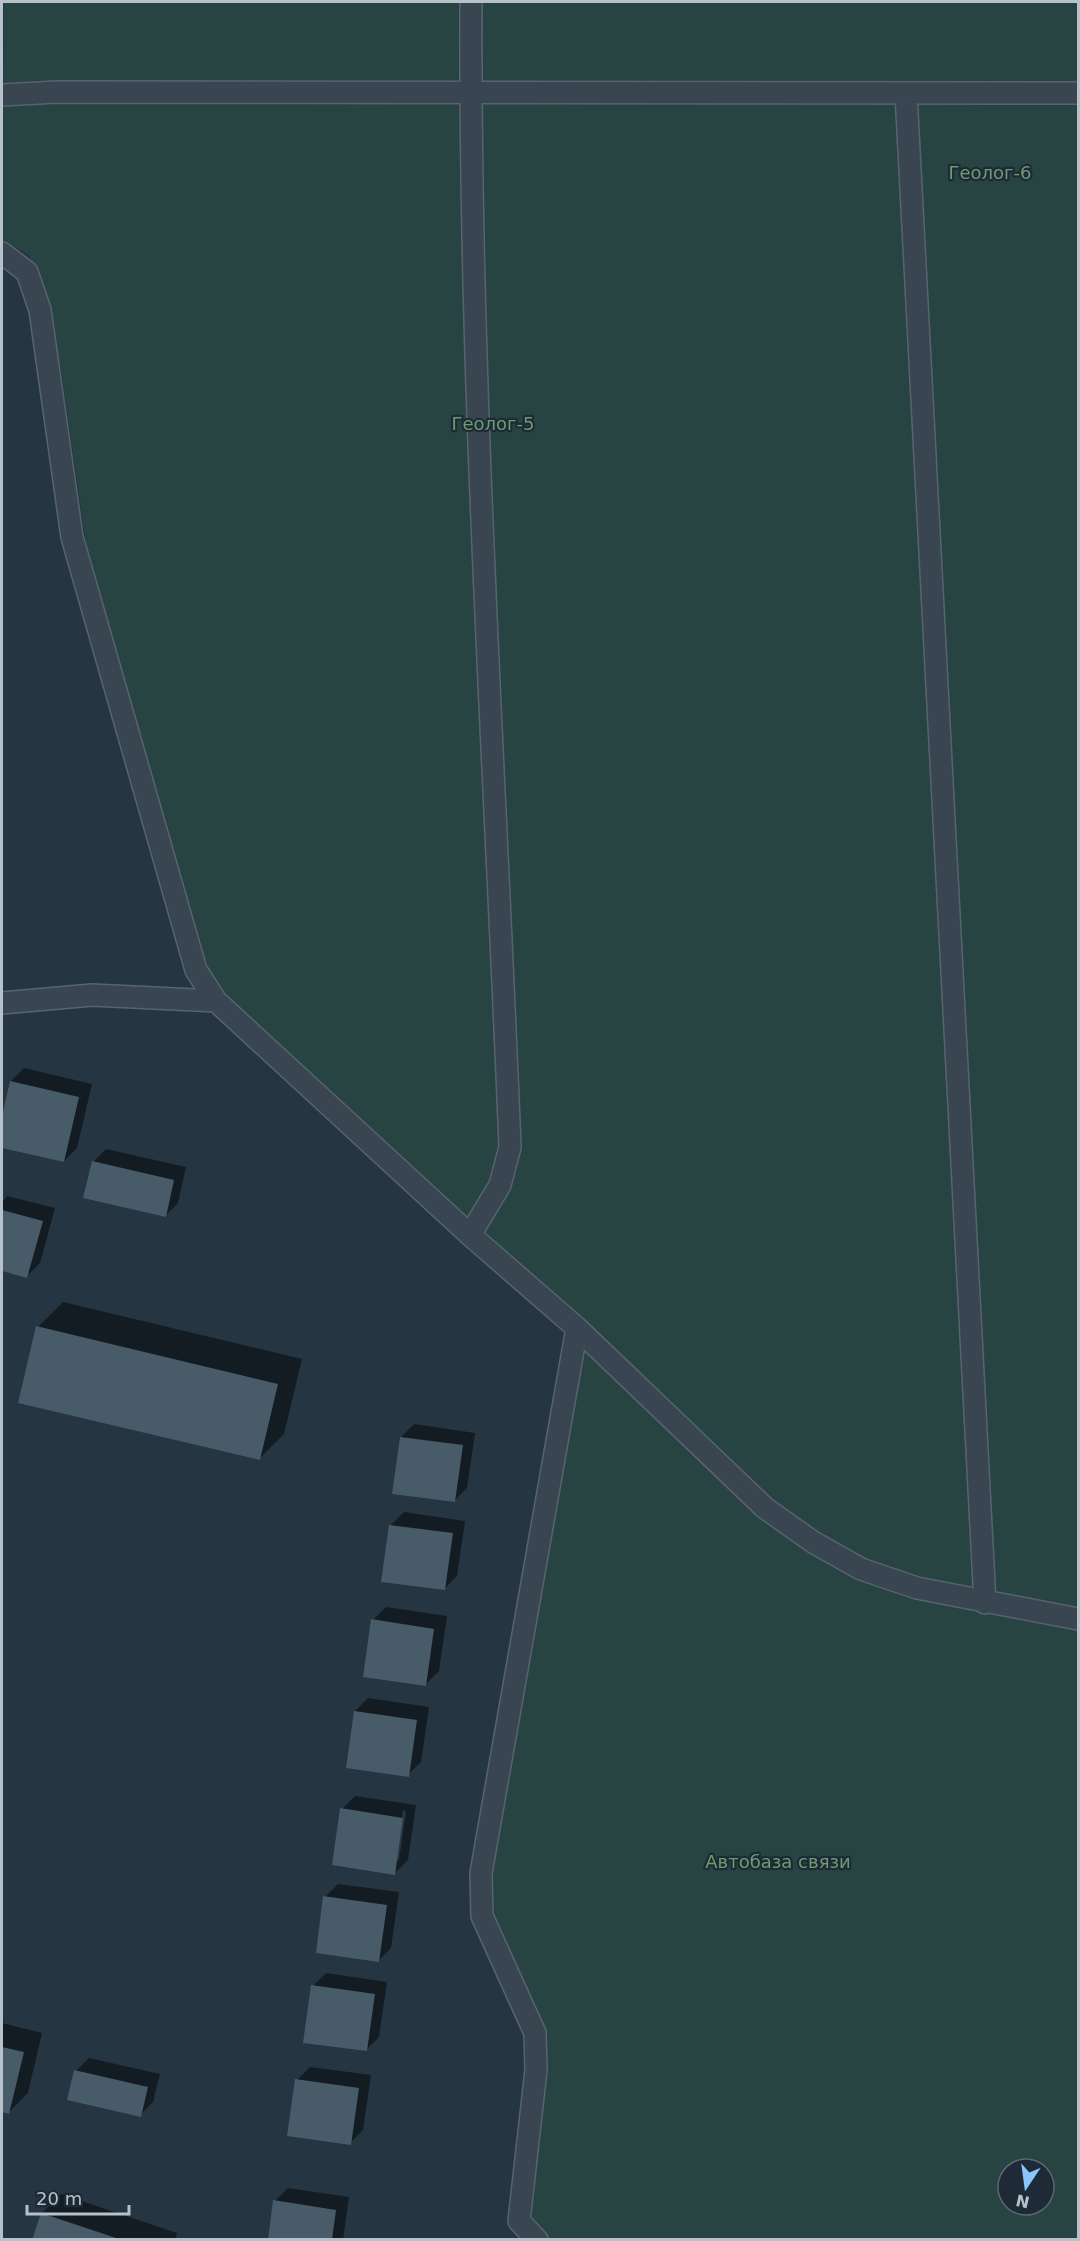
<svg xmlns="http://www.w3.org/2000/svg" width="1080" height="2241" viewBox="0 0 1080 2241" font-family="'DejaVu Sans',sans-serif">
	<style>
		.green { fill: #274342; fill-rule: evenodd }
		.shadow { fill: #0007; fill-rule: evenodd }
		.building { fill: #485b68 }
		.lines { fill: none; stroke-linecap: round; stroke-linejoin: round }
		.service-casing { stroke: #57646f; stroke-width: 24 }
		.service { stroke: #394651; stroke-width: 21 }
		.labels { text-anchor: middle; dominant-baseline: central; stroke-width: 4.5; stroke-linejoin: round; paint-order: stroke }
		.park-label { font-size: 18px; fill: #6c9d71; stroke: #1e2b37 }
	</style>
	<rect width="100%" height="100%" fill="#253542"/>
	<path class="green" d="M 4,2 L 1078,2 L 1078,2239 L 523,2240 L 517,2231 L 510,2208 L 529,2059 L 522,2023 L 482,1942 L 474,1915 L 472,1868 L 559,1361 L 577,1328 L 212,1004 L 89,564 L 61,369 L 46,296 L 29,255 L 2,240 ZM 1008,2169 L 1044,2169 L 1044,2205 L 1008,2205 Z"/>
	<path class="shadow" d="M 24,1068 L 92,1084 L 77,1148 L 64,1161 L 2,1146 L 2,1122 L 11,1081 Z
		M 106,1149 L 186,1167 L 178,1203 L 165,1216 L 93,1162 Z
		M 7,1196 L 55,1208 L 40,1263 L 27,1276 L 2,1270 L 2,1202 Z
		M 63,1302 L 302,1359 L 284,1434 L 259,1459 L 38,1327 Z
		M 414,1424 L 475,1433 L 467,1488 L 454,1501 L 401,1437 Z
		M 404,1512 L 465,1521 L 457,1576 L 444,1589 L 391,1525 Z
		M 386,1607 L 447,1616 L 439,1671 L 426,1684 L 373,1620 Z
		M 368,1698 L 429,1707 L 421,1762 L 408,1775 L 355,1711 Z
		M 355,1796 L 416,1805 L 408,1860 L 395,1873 L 342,1809 ZM 403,1810 L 406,1811 L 399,1860 L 396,1860 Z
		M 338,1884 L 399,1892 L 391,1948 L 378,1961 L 325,1897 Z
		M 326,1973 L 387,1982 L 379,2037 L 366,2050 L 313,1986 Z
		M 2,2023 L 42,2033 L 28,2093 L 9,2112 L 2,2111 Z
		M 89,2058 L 160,2074 L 153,2102 L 140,2115 L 76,2071 Z
		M 310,2067 L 371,2075 L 363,2130 L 350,2143 L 297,2080 Z
		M 288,2188 L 349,2197 L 343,2240 L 269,2240 L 275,2201 Z
		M 61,2194 L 177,2233 L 175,2240 L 33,2240 L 42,2213 Z"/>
	<path class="building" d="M 10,1081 L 79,1097 L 64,1162 L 2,1148 L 2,1116 Z
		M 92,1161 L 174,1180 L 166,1217 L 83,1198 Z
		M 2,1210 L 43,1221 L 27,1278 L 2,1271 Z
		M 36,1326 L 278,1384 L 260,1460 L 18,1403 Z
		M 400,1437 L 463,1445 L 455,1502 L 392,1494 Z
		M 389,1525 L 453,1533 L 445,1590 L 381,1582 Z
		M 371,1619 L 434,1629 L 426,1686 L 363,1677 Z
		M 354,1711 L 417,1720 L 409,1777 L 346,1768 Z
		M 340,1808 L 403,1818 L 395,1875 L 332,1865 Z
		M 323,1896 L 387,1905 L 379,1962 L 316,1953 Z
		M 311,1985 L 375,1994 L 367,2051 L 303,2043 Z
		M 2,2047 L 24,2052 L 9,2114 L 2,2112 Z
		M 74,2070 L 148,2087 L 141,2117 L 67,2100 Z
		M 295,2079 L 359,2088 L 351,2145 L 287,2136 Z
		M 273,2200 L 336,2210 L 332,2240 L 268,2240 Z
		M 41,2213 L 119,2239 L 119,2240 L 32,2240 Z"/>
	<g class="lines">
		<defs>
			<path id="service" d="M 906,93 L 985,1603
				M 2,95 L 57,92 L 1078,93
				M 2,253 L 27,272 L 40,310 L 72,537 L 196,970 L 216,1001 L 470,1235 L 577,1328 L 765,1508 L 813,1542 L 861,1569 L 917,1588 L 1078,1619
				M 2,1003 L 92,995 L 216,1001
				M 470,1235 L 500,1185 L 510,1147 C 495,765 469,384 471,2
				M 537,2240 L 519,2221 L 536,2070 L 535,2033 L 482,1916 L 481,1873 L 577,1328"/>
		</defs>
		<use href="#service" class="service-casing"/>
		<use href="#service" class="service"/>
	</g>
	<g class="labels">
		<g class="park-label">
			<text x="990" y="172">Геолог-6</text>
			<text x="493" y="423">Геолог-5</text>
			<text x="778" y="1861">Автобаза связи</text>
		</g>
	</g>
	<rect width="1080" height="2241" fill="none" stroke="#b6c1cc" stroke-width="6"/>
	<g transform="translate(1026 2187) rotate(193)"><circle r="28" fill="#1e2b37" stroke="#5b6773" stroke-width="1.5"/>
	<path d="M0-4.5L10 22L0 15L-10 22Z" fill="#8ac5fc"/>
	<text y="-9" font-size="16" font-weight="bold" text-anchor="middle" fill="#b6c1cc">N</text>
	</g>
	<path d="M27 2205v9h102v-9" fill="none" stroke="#b6c1cc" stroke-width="3"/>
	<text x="36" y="2205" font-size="18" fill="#b6c1cc" stroke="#1e2b37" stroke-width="4.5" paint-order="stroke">20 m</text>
</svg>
